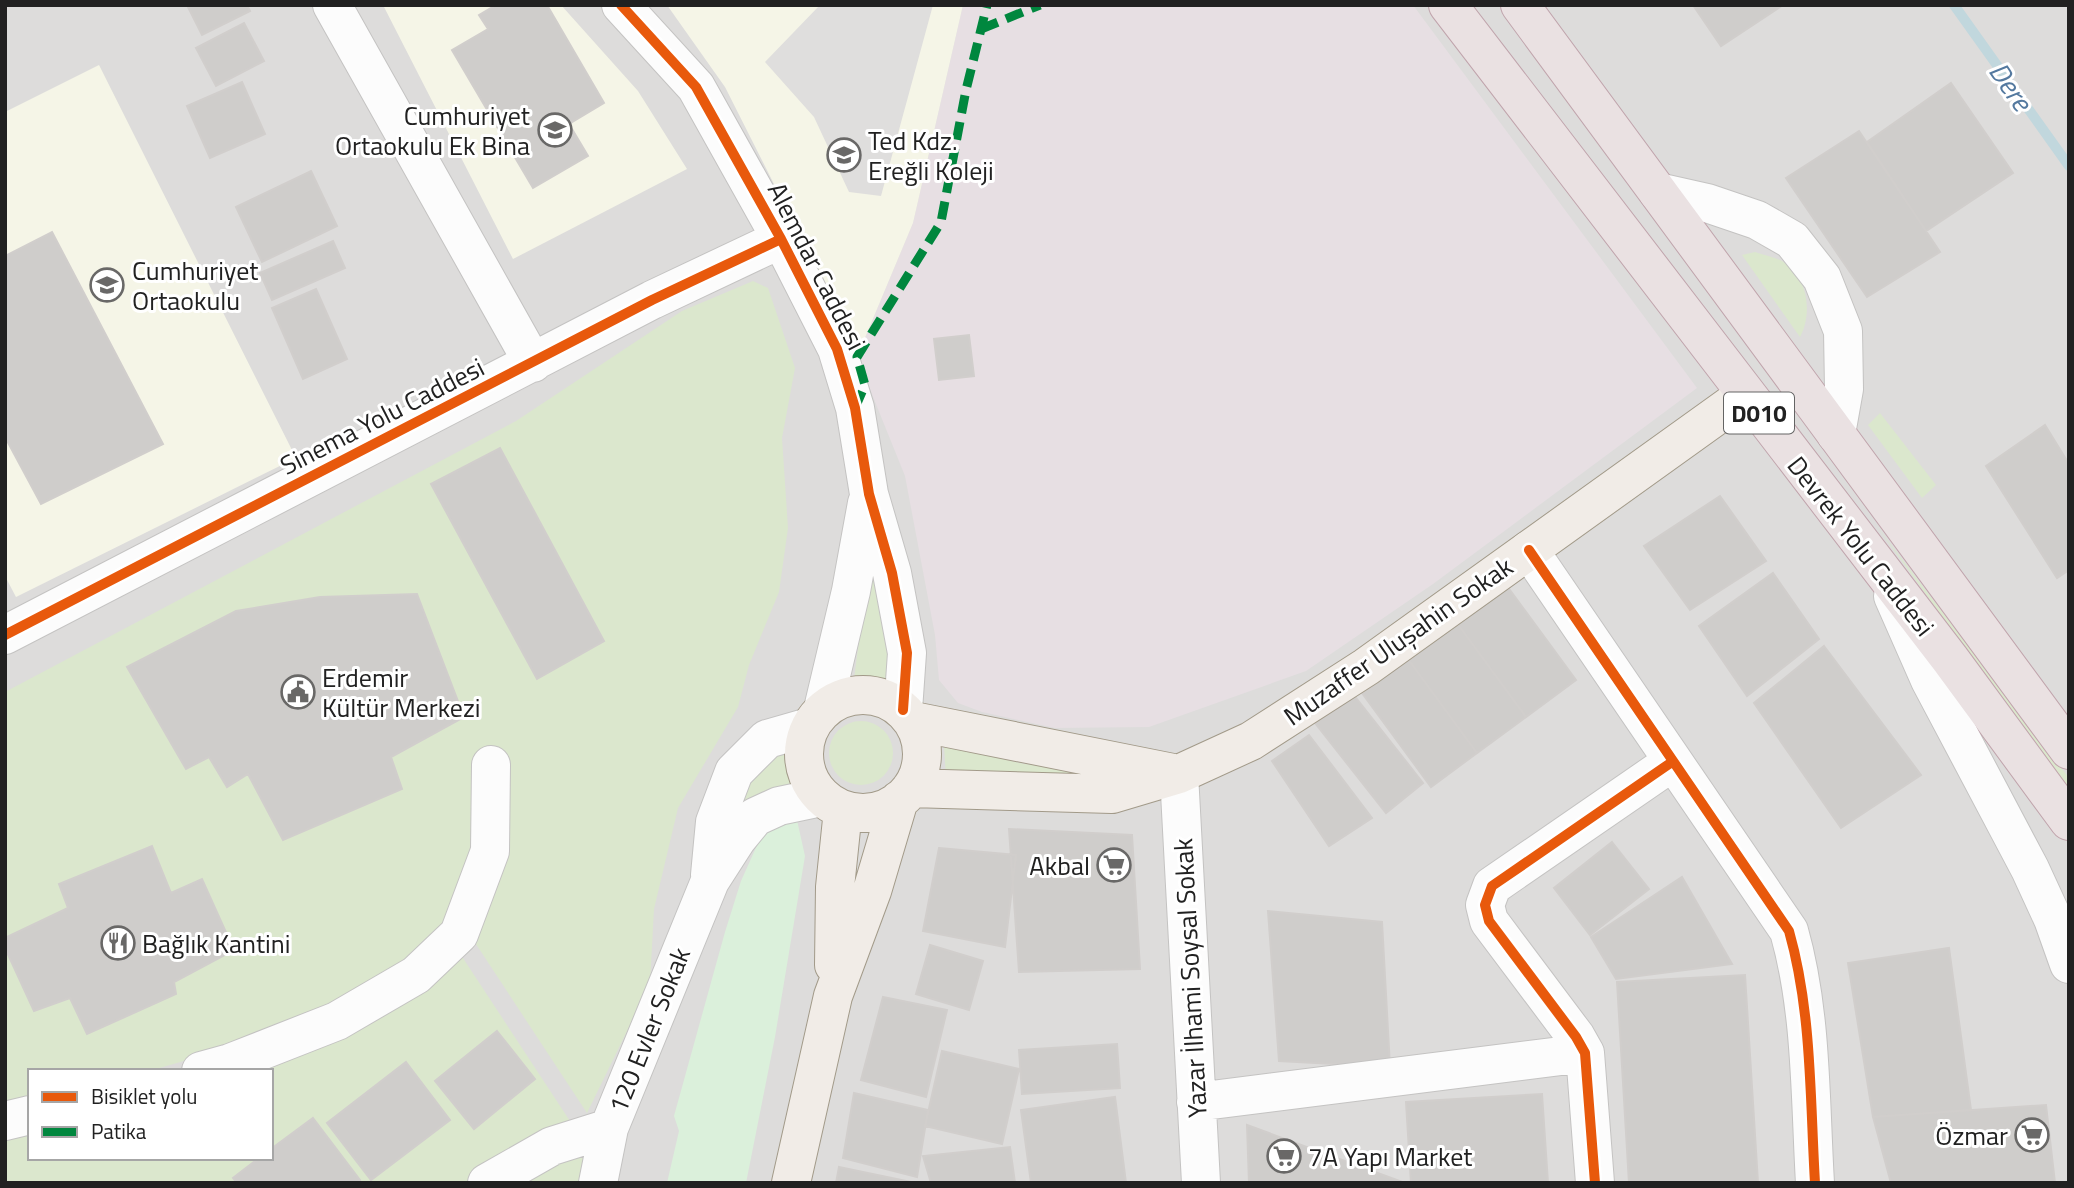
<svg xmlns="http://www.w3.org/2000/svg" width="2074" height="1188" viewBox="0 0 2074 1188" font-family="'Titillium Web',sans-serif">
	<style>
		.residential { fill: #dddcdb; fill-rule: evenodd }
		.industrial { fill: #e7dfe3 }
		.education { fill: #f5f5e7 }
		.grass { fill: #dbe7cd }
		.park { fill: #dbf0db }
		.parking { fill: #dfdedd }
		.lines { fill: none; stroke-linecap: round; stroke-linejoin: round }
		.stream { stroke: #c1d7dd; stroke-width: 10 }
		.building { fill: #cfcdcb; stroke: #d1cecc; stroke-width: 2 }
		.minor-casing { stroke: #c4c3c2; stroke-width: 40 }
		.major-casing { stroke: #a29a89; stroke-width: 40 }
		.highway-casing { stroke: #c0a4ac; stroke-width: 40 }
		.minor { stroke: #fcfcfc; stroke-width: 38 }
		.major { stroke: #f1ece7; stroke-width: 38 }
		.highway { stroke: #eae1e2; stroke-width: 38 }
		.quiet { stroke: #00873e; stroke-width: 9; stroke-dasharray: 18 9; stroke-linecap: butt }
		.cycleway-casing { stroke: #fff; stroke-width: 15 }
		.cycleway { stroke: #e8590c; stroke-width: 10 }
		.labels { text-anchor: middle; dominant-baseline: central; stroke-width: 6; stroke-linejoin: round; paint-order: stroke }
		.shield { fill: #fff; stroke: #646464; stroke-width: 2 }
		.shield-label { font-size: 24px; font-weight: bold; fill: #212121 }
		.poi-label { font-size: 26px; fill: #212121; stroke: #fff; text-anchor: start }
		.street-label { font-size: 26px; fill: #212121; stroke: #fff }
		.water-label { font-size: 28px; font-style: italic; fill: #54799f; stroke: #fff }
	</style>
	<rect width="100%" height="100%" fill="#eeecea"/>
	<path class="residential" d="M 5,5 L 2069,5 L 2069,1183 L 5,1183 ZM 30,1071 L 271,1071 L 271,1158 L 30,1158 Z"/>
	<path class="industrial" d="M 963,5 L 1413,5 L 1697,388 L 1433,584 L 1306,671 L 1149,727 L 1055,728 L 982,712 L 958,703 L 939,680 L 935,635 L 905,476 L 857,357 L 913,223 Z"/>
	<path class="education" d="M 383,5 L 561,5 L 638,91 L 687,169 L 513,259 Z
		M 667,5 L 963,5 L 913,223 L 857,357 L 838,311 L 725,87 Z
		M 99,65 L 296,458 L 16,597 L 5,576 L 5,112 Z"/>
	<path class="grass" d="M 1755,252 C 1763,255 1774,257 1782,261 C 1808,276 1813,313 1800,337 L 1742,255 Z
		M 753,281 L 768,288 L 795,368 L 782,438 L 788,528 L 779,592 L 749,665 L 738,707 L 678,808 L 654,909 L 650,984 L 587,1113 L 470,935 L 475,858 L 455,919 L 409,965 L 342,1005 L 229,1048 L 149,1071 L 30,1071 L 30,1097 L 5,1102 L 5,692 L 516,421 L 682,311 Z
		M 1880,413 L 1936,485 L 1922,498 L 1868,425 Z
		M 1876,525 L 2069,778 L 2069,793 Z
		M 870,555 L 894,680 L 854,679 Z
		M829 753a32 32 0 1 1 64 0a32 32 0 1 1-64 0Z
		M 944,745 L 1024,764 L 1098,772 L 1102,776 L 946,778 Z
		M 791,749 L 793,782 L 734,814 L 740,791 L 775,752 Z
		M 457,949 L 589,1150 L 585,1183 L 5,1183 L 5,1138 L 30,1132 L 30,1158 L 271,1158 L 271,1071 L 234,1071 Z"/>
	<path class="park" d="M 797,820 L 805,856 L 775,1037 L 746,1183 L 667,1183 L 679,1131 L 674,1116 L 725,932 L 741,881 L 763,832 Z"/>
	<path class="parking" d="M 820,5 L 933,5 L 881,196 L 849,192 L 814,117 L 765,62 Z"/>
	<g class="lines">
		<path class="stream" d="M 1954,5 L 2069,166"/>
	</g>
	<path class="building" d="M 187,5 L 247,5 L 250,11 L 202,35 Z
		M 496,5 L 547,5 L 604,103 L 569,124 L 588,156 L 533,188 L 452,50 L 488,29 L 479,15 Z
		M 1693,5 L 1783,5 L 1721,46 Z
		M 244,23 L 264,61 L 216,86 L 196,48 Z
		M 242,82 L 265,134 L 210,158 L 187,106 Z
		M 1951,83 L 2013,173 L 1926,231 L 1867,142 Z
		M 1859,131 L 1940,252 L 1867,297 L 1786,178 Z
		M 311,171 L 337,226 L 262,262 L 236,207 Z
		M 52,232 L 163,444 L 41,504 L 5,437 L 5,256 Z
		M 333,241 L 345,268 L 272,300 L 260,273 Z
		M 316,289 L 347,359 L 303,379 L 272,308 Z
		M 969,335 L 974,376 L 939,380 L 934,339 Z
		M 2045,425 L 2069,464 L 2069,570 L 2057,578 L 1986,466 Z
		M 500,448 L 604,641 L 537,679 L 431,484 Z
		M 1720,496 L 1766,561 L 1690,610 L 1644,546 Z
		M 1773,573 L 1819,639 L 1747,696 L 1699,626 Z
		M 1507,586 L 1576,680 L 1526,717 L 1457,623 Z
		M 417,594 L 464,717 L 391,757 L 402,789 L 283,840 L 248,774 L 227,787 L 209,757 L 186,769 L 127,667 L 236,611 L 320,597 Z
		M 1457,623 L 1526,717 L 1477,753 L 1408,659 Z
		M 1824,646 L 1921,775 L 1841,828 L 1754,703 Z
		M 1408,659 L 1477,753 L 1431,787 L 1362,693 Z
		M 1353,694 L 1423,783 L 1386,813 L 1315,723 Z
		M 1309,735 L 1372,818 L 1329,846 L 1272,761 Z
		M 1009,829 L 1132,835 L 1140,969 L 1019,972 Z
		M 1612,842 L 1649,889 L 1590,935 L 1554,888 Z
		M 152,846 L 171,893 L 202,879 L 234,950 L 174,982 L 176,994 L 87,1034 L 70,998 L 34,1011 L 5,948 L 5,938 L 68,908 L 59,884 Z
		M 939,848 L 1016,855 L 1005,947 L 923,931 Z
		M 1682,877 L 1732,964 L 1616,979 L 1591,937 Z
		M 1268,911 L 1382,922 L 1390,1067 L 1279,1061 Z
		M 930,945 L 983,961 L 969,1010 L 916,994 Z
		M 1949,948 L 1971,1110 L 1873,1117 L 1848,963 Z
		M 1745,975 L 1758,1183 L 1629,1183 L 1617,982 Z
		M 883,997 L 947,1010 L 926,1097 L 861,1080 Z
		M 497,1031 L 535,1079 L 474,1129 L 435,1081 Z
		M 1117,1044 L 1120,1088 L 1022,1094 L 1019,1050 Z
		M 942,1051 L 1019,1069 L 1002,1144 L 925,1126 Z
		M 406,1062 L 450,1120 L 371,1180 L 327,1123 Z
		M 854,1093 L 928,1110 L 917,1177 L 843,1158 Z
		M 1542,1094 L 1548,1183 L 1411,1183 L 1406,1102 Z
		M 1115,1097 L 1126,1183 L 1031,1183 L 1021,1110 Z
		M 2046,1105 L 2055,1183 L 1891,1183 L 1873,1117 Z
		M 313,1118 L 360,1180 L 356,1183 L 237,1183 L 233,1178 L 259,1158 L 271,1158 L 271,1149 Z
		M 1247,1125 L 1405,1183 L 1249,1183 Z
		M 1010,1147 L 1015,1183 L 931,1183 L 923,1156 Z
		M 839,1167 L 911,1182 L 836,1183 Z"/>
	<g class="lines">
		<defs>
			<path id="minor" d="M 332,5 L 533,363
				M 621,5 L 696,87 L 781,239 L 837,349 L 855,408 L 869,494 L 892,573 L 907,653 L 903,710
				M 1658,192 L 1707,203 L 1757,220 L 1792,240 L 1822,278 L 1843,331 L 1844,389 L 1836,434
				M 1529,550 L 1789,931 C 1812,1012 1810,1099 1815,1183
				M 1893,596 L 1930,680 L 2030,869 L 2053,919 L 2069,964
				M 5,635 L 652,300 L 781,239
				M 823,709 L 851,591 L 867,503
				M 1179,774 L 1201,1183
				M 710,875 L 715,822 L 734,772 L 767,739 L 809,727
				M 201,1071 L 230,1063 L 337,1021 L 416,975 L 459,934 L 490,851 L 491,765
				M 1196,1102 L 1585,1053
				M 5,1121 L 30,1115
				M 487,1183 L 552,1146 L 609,1128
				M 598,1183 L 609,1128 L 710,881 L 737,839 L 755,817 L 779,806 L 822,797
				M 1595,1183 L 1585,1053 L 1576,1037 L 1489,921 L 1485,905 L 1492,886 L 1672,762"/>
			<path id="major" d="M804 754a59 59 0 1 1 118 0a59 59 0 1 1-118 0Z
				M 913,721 L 1173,773
				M 911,788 L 1112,794 L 1179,774 L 1251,741 L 1366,667 L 1745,395
				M 834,965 L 835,887 L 843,810
				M 791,1183 L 833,996 L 872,891 L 899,800"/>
			<path id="highway" d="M 1448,5 L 1950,659 L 2069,821
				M 1520,5 L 2069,750"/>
		</defs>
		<use href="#minor" class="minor-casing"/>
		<use href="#major" class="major-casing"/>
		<use href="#highway" class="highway-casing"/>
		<use href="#minor" class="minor"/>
		<use href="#major" class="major"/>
		<use href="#highway" class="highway"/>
		<path class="quiet" d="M 981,29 L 1040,5
			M 855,408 L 865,385 L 857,357 L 941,222 L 966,90 L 987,5"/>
		<defs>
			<path id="cycleway" d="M 621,5 L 696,87 L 781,239 L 837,349 L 855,408 L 869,494 L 892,573 L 907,653 L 903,710
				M 1529,550 L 1789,931 C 1812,1012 1810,1099 1815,1183
				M 5,635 L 652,300 L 781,239
				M 1595,1183 L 1585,1053 L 1576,1037 L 1489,921 L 1485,905 L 1492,886 L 1672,762"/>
		</defs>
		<use href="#cycleway" class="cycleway-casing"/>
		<use href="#cycleway" class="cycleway"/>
	</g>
	<defs>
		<symbol id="school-ring" viewBox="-11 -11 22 22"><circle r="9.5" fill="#fff" stroke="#696867" stroke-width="1.5"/><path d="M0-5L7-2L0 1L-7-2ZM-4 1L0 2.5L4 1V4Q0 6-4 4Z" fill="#696867"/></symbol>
		<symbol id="civic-ring" viewBox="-11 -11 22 22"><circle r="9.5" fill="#fff" stroke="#696867" stroke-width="1.5"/><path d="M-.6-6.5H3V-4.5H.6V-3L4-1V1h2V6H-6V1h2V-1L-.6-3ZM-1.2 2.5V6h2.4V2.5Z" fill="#696867"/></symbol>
		<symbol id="supermarket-ring" viewBox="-11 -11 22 22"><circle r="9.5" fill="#fff" stroke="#696867" stroke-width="1.5"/><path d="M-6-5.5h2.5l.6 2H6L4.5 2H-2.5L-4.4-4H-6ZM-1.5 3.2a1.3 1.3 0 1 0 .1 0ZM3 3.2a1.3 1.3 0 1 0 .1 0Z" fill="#696867"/></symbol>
		<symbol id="restaurant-ring" viewBox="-11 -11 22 22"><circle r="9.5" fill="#fff" stroke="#696867" stroke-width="1.5"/><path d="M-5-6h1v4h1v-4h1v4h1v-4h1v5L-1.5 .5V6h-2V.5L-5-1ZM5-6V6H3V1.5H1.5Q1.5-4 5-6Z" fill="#696867"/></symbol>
	</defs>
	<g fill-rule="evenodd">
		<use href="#school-ring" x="536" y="111" width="38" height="38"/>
		<use href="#school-ring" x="825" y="136" width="38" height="38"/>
		<use href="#school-ring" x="88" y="266" width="38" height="38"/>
		<use href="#civic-ring" x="279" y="673" width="38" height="38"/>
		<use href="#supermarket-ring" x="1095" y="846" width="38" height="38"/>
		<use href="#restaurant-ring" x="99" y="924" width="38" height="38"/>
		<use href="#supermarket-ring" x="2013" y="1116" width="38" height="38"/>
		<use href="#supermarket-ring" x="1265" y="1137" width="38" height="38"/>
	</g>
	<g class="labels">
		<rect class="shield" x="1724" y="392.5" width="70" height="41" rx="5"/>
		<g class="shield-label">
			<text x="1759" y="413">D010</text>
		</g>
		<g class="poi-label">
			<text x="530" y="115" text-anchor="end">Cumhuriyet<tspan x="530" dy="30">Ortaokulu Ek Bina</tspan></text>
			<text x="868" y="140">Ted Kdz.<tspan x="868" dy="30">Ereğli Koleji</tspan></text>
			<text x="132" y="270">Cumhuriyet<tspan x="132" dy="30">Ortaokulu</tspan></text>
			<text x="322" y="677">Erdemir<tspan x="322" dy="30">Kültür Merkezi</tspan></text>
			<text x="1090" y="865" text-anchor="end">Akbal</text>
			<text x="142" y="943">Bağlık Kantini</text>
			<text x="2008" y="1135" text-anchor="end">Özmar</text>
			<text x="1308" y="1156">7A Yapı Market</text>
		</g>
		<g class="street-label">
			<text transform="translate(817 266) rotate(63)">Alemdar Caddesi</text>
			<text transform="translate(382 416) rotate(-27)">Sinema Yolu Caddesi</text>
			<text transform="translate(1861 546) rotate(52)">Devrek Yolu Caddesi</text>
			<text transform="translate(1398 641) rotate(-35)">Muzaffer Uluşahin Sokak</text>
			<text transform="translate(1190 978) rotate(-93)">Yazar İlhami Soysal Sokak</text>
			<text transform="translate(649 1030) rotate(-68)">120 Evler Sokak</text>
		</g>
		<g class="water-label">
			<text transform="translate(2011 86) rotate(55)">Dere</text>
		</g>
	</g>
	<rect width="2074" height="1188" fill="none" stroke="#212121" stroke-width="14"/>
	<rect x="28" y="1069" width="245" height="91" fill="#ffffff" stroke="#a6a6a6" stroke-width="2"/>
	<rect x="42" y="1092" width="35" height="10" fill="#e8590c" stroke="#a6a6a6" stroke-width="2"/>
	<text x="91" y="1104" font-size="21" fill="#212121">Bisiklet yolu</text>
	<rect x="42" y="1127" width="35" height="10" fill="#00873e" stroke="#a6a6a6" stroke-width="2"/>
	<text x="91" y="1139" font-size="21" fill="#212121">Patika</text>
</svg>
